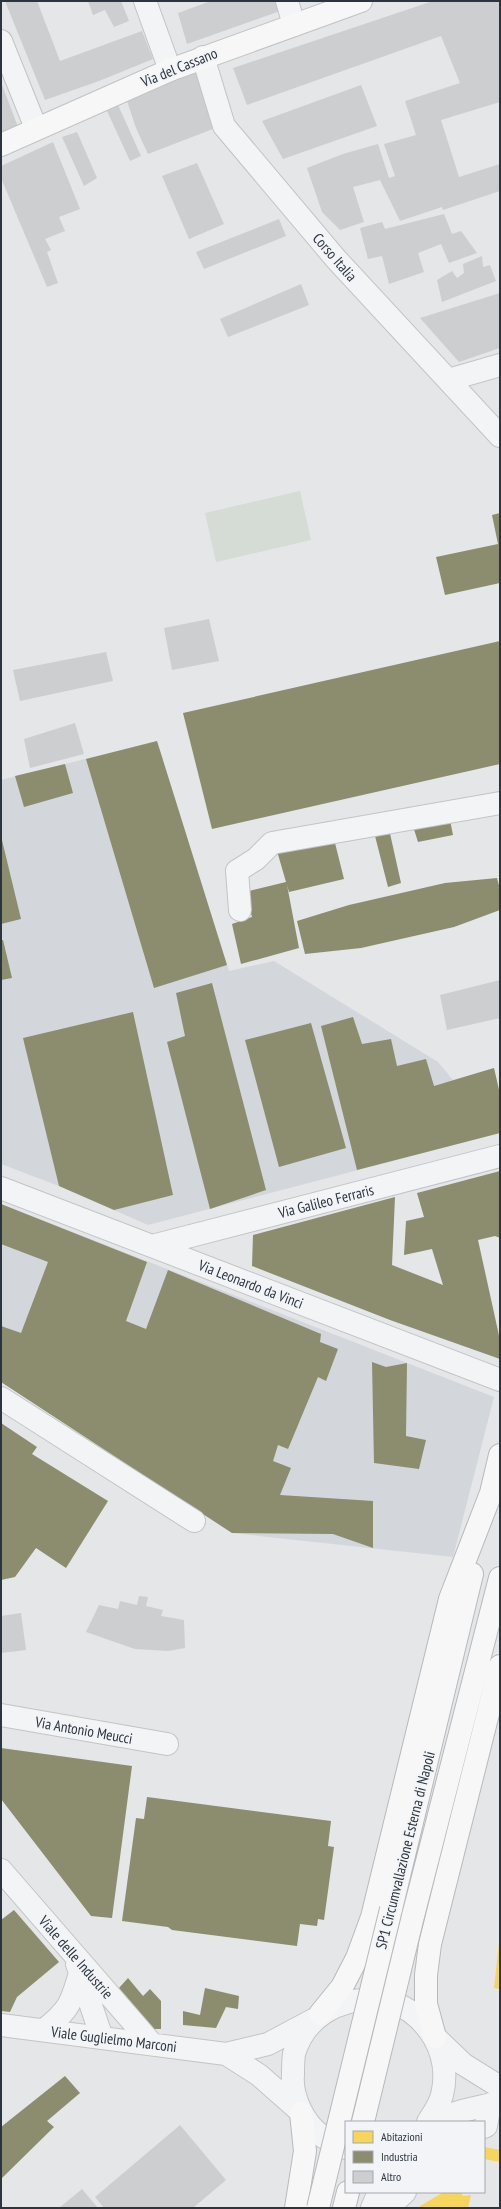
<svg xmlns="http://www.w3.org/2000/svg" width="501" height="2209" viewBox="0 0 501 2209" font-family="'PT Sans Narrow',sans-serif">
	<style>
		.built { fill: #d3d6db }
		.green { fill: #d5dbd5 }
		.homes { fill: #f6d55c }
		.industry { fill: #8c8c6e }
		.building { fill: #ccced0 }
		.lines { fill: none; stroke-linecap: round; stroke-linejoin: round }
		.minor-casing { stroke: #c2c4c6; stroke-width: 24 }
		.major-casing { stroke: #c1c3c5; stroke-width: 24 }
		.highway-casing { stroke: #b7b9bc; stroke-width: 24 }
		.minor { stroke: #f3f4f5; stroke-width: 22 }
		.major { stroke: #f7f7f7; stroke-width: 22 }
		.highway { stroke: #f7f7f7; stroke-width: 22 }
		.highway-bridge-casing { stroke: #b7b9bc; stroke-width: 24; stroke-linecap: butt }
		.highway-bridge { stroke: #f7f7f7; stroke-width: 22 }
		.labels { text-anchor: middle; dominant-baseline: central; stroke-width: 4; stroke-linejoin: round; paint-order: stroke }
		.street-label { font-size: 15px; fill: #2c353f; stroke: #f2f4f7 }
	</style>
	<rect width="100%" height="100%" fill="#e4e6e8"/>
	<path class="built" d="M 157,741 L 229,971 L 274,961 L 438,1062 L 453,1080 L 494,1068 L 500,1133 L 148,1225 L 59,1186 L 1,1164 L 1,780 Z
		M 1,1204 L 494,1397 L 453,1557 L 232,1533 L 1,1382 Z"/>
	<path class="green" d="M 300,491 L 311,540 L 216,562 L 205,513 Z"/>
	<path class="homes" d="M 499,1943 L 500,1943 L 500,1989 L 494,1988 Z
		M 484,2147 L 500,2150 L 500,2162 L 484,2159 Z
		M 444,2192 L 461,2192 L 463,2196 L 471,2195 L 468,2208 L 420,2208 L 420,2206 Z"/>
	<path class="industry" d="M 500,513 L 500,583 L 445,595 L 436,557 L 498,544 L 492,515 Z
		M 500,641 L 500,764 L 212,829 L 183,713 Z
		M 157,741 L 227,965 L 154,988 L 86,759 Z
		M 65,764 L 73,793 L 24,807 L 15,776 Z
		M 449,815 L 453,835 L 418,842 L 412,823 Z
		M 389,829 L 401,883 L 388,887 L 374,832 Z
		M 1,836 L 21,919 L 1,924 Z
		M 334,839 L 344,879 L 289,892 L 287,885 L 299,948 L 241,964 L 232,924 L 252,917 L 245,892 L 286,882 L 277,851 Z
		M 497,878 L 500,889 L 500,910 L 454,927 L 361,948 L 305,954 L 297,921 L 349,905 L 445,883 Z
		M 1,940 L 3,940 L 12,978 L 1,980 Z
		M 212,983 L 266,1190 L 210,1209 L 167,1042 L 185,1036 L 176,993 Z
		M 133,1012 L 173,1195 L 114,1210 L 59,1186 L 23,1038 Z
		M 353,1017 L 362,1044 L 391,1039 L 397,1066 L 426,1059 L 434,1086 L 494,1068 L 500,1094 L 500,1133 L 357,1170 L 321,1026 Z
		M 311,1023 L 346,1148 L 279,1167 L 245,1040 Z
		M 500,1171 L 500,1238 L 495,1236 L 478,1240 L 500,1340 L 500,1359 L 390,1320 L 252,1266 L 253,1235 L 395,1197 L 392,1265 L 443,1285 L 432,1249 L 404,1255 L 406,1221 L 424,1217 L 417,1193 Z
		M 1,1204 L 147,1262 L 126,1321 L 146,1329 L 168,1270 L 321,1334 L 320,1342 L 338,1349 L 326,1381 L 318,1377 L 288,1449 L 278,1445 L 273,1461 L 291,1468 L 280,1495 L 373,1501 L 373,1548 L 333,1534 L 232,1533 L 1,1382 L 1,1326 L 21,1333 L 48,1262 L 1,1244 Z
		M 372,1362 L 386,1367 L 407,1363 L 406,1436 L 426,1440 L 419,1469 L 374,1463 Z
		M 1,1423 L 37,1447 L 32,1454 L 108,1501 L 66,1568 L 36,1548 L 15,1577 L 1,1580 Z
		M 1,1748 L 132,1766 L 112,1918 L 91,1916 L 1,1799 Z
		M 147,1797 L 331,1821 L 328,1846 L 334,1847 L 324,1920 L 318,1919 L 317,1926 L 300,1924 L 297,1946 L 172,1930 L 168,1927 L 122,1921 L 136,1818 L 144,1819 Z
		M 14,1910 L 59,1962 L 17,1997 L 10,2012 L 1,2011 L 1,1920 Z
		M 128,1978 L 143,1996 L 150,1989 L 161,2001 L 161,2029 L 153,2029 L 119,1988 Z
		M 205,1988 L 239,1996 L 238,2009 L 226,2007 L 216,2028 L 183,2025 L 183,2011 L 200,2015 Z
		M 65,2076 L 80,2093 L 47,2121 L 54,2127 L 1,2179 L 1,2127 Z"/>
	<path class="building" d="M 5,1 L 37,1 L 60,61 L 142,31 L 153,59 L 99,81 L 45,100 Z
		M 88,1 L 121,1 L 129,21 L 114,27 L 105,10 L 93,15 Z
		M 211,1 L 280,1 L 283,10 L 187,44 L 178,13 Z
		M 433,1 L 500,1 L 500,102 L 441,120 L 459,177 L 500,164 L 500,191 L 443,210 L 442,207 L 400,221 L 380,180 L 353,187 L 364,222 L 340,230 L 322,212 L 307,168 L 343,154 L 378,144 L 389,178 L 395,176 L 384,144 L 416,135 L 405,101 L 460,83 L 441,36 L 247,105 L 233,68 Z
		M 199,68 L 218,127 L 148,154 L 136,128 L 127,101 Z
		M 1,82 L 18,127 L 1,134 Z
		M 361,85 L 377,126 L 283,159 L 262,121 Z
		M 118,105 L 141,156 L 130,161 L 107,111 Z
		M 77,132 L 97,178 L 84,186 L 62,137 Z
		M 53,142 L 80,209 L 59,217 L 65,231 L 45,239 L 51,250 L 47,252 L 58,283 L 47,287 L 1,178 L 1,166 Z
		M 197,163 L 224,224 L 189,239 L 162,176 Z
		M 444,214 L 452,234 L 461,231 L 477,253 L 449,263 L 441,244 L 418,253 L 424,272 L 389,284 L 382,256 L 368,259 L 360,228 L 382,222 L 385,229 Z
		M 279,219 L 286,236 L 204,269 L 196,252 Z
		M 482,256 L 483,267 L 490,265 L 496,281 L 442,302 L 437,280 L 452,271 L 457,278 L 464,273 L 463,264 Z
		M 301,284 L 309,305 L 228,337 L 220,319 Z
		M 500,293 L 500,348 L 459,362 L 420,318 Z
		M 209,619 L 219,661 L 172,670 L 164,628 Z
		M 106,652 L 113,681 L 20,701 L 13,670 Z
		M 75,723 L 84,754 L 30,768 L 24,739 Z
		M 500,980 L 500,1018 L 447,1030 L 440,995 Z
		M 139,1596 L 148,1597 L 146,1606 L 163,1610 L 161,1616 L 184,1620 L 185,1648 L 168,1651 L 135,1649 L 86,1632 L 99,1605 L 118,1609 L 120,1601 L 137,1605 Z
		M 21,1613 L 26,1650 L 1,1653 L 1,1616 Z
		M 180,2125 L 226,2180 L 193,2208 L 104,2208 L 95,2197 Z
		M 82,2189 L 98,2208 L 59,2208 Z"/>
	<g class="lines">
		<defs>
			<path id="minor" d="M 145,1 L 170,70
				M 287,1 L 294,25
				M 1,41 L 36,128
				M 203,57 L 224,126 L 336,259 L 500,436
				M 448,380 L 500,365
				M 240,910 L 237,871 L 256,859 L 272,843 L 500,803
				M 1,1188 L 500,1380
				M 152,1246 L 500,1156
				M 1,1398 L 194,1521
				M 1,1715 L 167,1744
				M 1,1870 L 152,2044
				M 77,1964 L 102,2038
				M 1,2025 L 226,2054 L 268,2044 L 313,2020
				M 44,2030 C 69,2010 71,2004 80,1973
				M 436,2038 L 463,2064 L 500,2087
				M 226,2054 L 259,2075 L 301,2112
				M 428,2122 L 462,2111 L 500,2102
				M 484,2127 L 486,2126 L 490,2104
				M 346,2148 C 338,2144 329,2141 322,2136 C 304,2124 291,2096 293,2075 C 293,2069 293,2061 294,2054 C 304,2018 339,1997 375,2000 C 379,2000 385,2000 390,2001 C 428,2015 452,2054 442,2095 C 440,2104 433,2114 428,2122
				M 372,2208 L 379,2192
				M 388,2208 L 405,2192"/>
			<path id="major" d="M 1,145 L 170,70 L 361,1"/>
			<path id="highway" d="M 391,1909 L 472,1574
				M 413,1916 L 500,1578
				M 320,2014 L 342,1987 L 357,1958 L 372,1917 L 450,1599 L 491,1493 L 500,1455
				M 435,2037 L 426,2004 L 426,1975 L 430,1944 L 500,1666
				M 296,2208 L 305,2151 L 301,2113
				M 344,2208 L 348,2192"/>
		</defs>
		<use href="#minor" class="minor-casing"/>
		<use href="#major" class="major-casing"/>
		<use href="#highway" class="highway-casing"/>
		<use href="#minor" class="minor"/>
		<use href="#major" class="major"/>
		<use href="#highway" class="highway"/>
		<defs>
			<path id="highway-bridge" d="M 363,2122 L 413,1916
				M 318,2208 L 391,1909"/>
		</defs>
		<use href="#highway-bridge" class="highway-bridge-casing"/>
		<use href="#highway-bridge" class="highway-bridge"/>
	</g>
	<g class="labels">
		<g class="street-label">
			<text transform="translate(179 67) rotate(-22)">Via del Cassano</text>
			<text transform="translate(335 257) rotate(49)">Corso Italia</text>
			<text transform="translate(326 1201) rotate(-14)">Via Galileo Ferraris</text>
			<text transform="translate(251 1284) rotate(21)">Via Leonardo da Vinci</text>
			<text transform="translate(84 1730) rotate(10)">Via Antonio Meucci</text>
			<text transform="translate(405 1850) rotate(-76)">SP1 Circumvallazione Esterna di Napoli</text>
			<text transform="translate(76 1957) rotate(49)">Viale delle Industrie</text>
			<text transform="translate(114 2039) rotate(7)">Viale Guglielmo Marconi</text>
		</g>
	</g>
	<rect width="501" height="2209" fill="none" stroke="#2c353f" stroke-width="4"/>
	<rect x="345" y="2121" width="140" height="72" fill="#f2f4f7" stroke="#a3a8ad"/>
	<rect x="353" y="2131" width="20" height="12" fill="#f6d55c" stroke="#a3a8ad"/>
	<text x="381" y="2141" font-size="12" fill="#2c353f">Abitazioni</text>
	<rect x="353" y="2151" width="20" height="12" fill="#8c8c6e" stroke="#a3a8ad"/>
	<text x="381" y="2161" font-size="12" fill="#2c353f">Industria</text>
	<rect x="353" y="2171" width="20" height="12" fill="#ccced0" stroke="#a3a8ad"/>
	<text x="381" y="2181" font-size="12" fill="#2c353f">Altro</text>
</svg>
